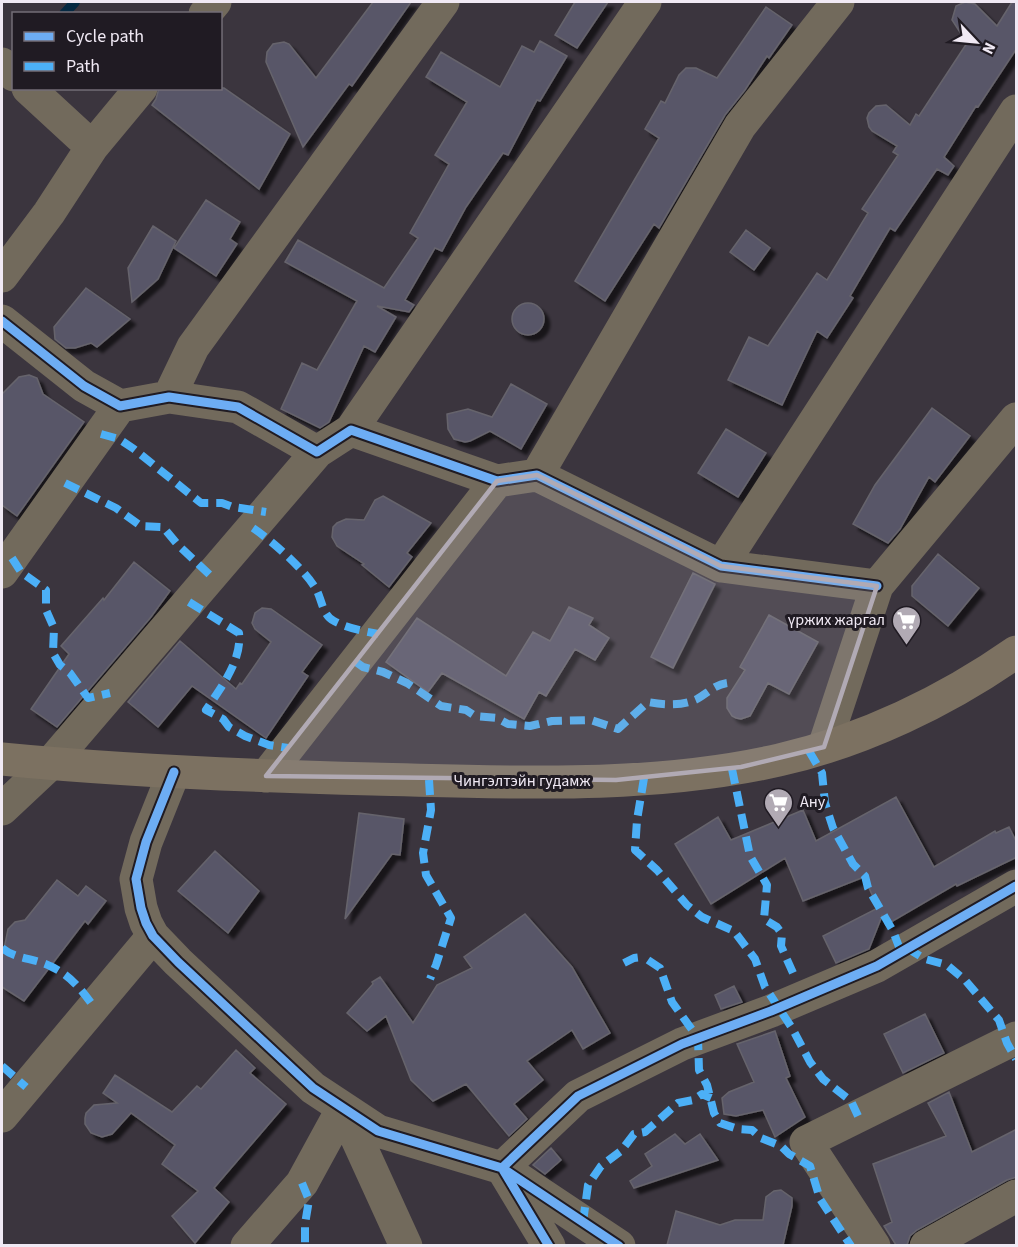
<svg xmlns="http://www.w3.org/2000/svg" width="1018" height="1247" viewBox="0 0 1018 1247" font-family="'Source Sans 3',sans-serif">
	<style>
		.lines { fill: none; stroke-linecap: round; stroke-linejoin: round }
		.stream { stroke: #052942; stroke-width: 10 }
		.building { fill: #595768; stroke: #66646c; stroke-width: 1.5; filter: url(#shadow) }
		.minor { stroke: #726a5c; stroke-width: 33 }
		.major { stroke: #7c7161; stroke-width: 33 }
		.quiet { stroke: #4cb0f7; stroke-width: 8; stroke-dasharray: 15 8; stroke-linecap: butt }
		.cycleway-casing { stroke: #201b23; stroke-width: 13 }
		.cycleway { stroke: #6dadf4; stroke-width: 9 }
		.marked { fill: #b1aab4; fill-opacity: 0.2; stroke: #b1aab4; stroke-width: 4.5; stroke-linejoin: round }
		.labels { text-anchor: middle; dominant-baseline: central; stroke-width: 6; stroke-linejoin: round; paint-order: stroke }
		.poi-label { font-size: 16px; fill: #f0e9f4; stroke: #201b23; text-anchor: end }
		.street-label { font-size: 16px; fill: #f0e9f4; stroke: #201b23 }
	</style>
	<defs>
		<filter id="shadow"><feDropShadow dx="5.5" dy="5.5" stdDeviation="1.5" flood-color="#0009"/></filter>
	</defs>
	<rect width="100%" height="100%" fill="#3b353e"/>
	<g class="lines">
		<path class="stream" d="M 64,14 L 75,2"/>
	</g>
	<path class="building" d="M 373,2 L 411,2 L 352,86 L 349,84 L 303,147 L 266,62 L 267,52 L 273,44 L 284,42 L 289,44 L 316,78 Z
		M 575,2 L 608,2 L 577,48 L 555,35 Z
		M 965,2 L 975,4 L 997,26 L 1012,2 L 1017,2 L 1017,48 L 978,107 L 976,106 L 944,157 L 954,166 L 948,175 L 937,169 L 895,231 L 890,228 L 850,296 L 853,298 L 827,338 L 817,331 L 782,405 L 728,380 L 749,337 L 768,346 L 817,273 L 827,280 L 868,213 L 862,209 L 898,155 L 893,152 L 897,146 L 872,131 L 869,127 L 867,118 L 869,113 L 876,106 L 886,105 L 910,125 L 916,114 L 919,116 L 967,43 L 952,20 L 956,6 Z
		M 766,7 L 792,25 L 769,58 L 767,56 L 745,90 L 725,115 L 659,228 L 654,224 L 605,301 L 575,281 L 659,138 L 645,129 L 661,101 L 665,103 L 679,75 L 686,68 L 696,68 L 717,78 Z
		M 540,41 L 567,56 L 540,101 L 537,100 L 508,155 L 503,153 L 466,207 L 442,251 L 435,248 L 405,300 L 414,305 L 409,312 L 377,306 L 396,317 L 375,352 L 364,346 L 329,422 L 320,428 L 281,409 L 302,363 L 317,370 L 357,301 L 285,262 L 298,240 L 384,288 L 418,238 L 410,233 L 449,164 L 435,155 L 467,102 L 426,77 L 441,52 L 500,87 L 522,46 L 534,52 Z
		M 159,88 L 224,88 L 290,134 L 259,189 L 152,105 L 156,99 Z
		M 206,200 L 240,222 L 230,239 L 237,244 L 216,276 L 174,248 Z
		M 153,226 L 176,241 L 158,279 L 132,302 L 128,268 Z
		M 746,230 L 770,248 L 754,270 L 730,252 Z
		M 86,288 L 130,319 L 97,347 L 91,343 L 75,348 L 66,348 L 55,339 L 54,327 Z
		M512 319a16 16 0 1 1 32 0a16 16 0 1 1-32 0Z
		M 29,375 L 37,378 L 43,394 L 84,422 L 17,516 L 2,505 L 2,394 L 19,377 Z
		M 511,384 L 547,404 L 521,449 L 490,431 L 470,441 L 465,442 L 454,439 L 448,429 L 447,414 L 468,409 L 492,417 Z
		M 932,408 L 970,436 L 935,482 L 929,477 L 900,529 L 888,543 L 853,524 L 875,485 Z
		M 726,429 L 766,453 L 738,497 L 698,473 Z
		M 383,496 L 431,523 L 407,553 L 412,557 L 389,587 L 362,565 L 364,564 L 337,546 L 332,537 L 333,527 L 337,523 L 346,519 L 364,520 L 375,500 Z
		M 938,554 L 979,588 L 948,626 L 912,596 L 912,586 Z
		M 134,562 L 170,591 L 151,617 L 57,727 L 31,709 L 69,654 L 61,646 L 103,598 L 104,600 Z
		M 693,573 L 715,584 L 673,668 L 651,657 Z
		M 569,607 L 593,618 L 589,625 L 609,638 L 595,660 L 575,649 L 546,696 L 539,692 L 524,719 L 442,673 L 428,692 L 386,662 L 417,618 L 506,676 L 533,632 L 550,641 Z
		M 262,608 L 271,609 L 322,645 L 302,672 L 308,676 L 266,738 L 192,686 L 158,727 L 128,702 L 180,641 L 236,689 L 240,683 L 242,684 L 271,642 L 255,629 L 252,623 L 255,613 Z
		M 769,615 L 818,642 L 789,694 L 768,683 L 750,716 L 741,719 L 736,718 L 732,716 L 727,708 L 727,698 L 745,670 L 740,667 Z
		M 896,797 L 934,867 L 995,831 L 996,833 L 1009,827 L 1017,843 L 1017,857 L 957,886 L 956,884 L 886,925 L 882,916 L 869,949 L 836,963 L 823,936 L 878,908 L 864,877 L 803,901 L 785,858 L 711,904 L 675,844 L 718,817 L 731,840 L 803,810 L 816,841 Z
		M 359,813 L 404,819 L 400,855 L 392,854 L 345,919 Z
		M 215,851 L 259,891 L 228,933 L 178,891 Z
		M 57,880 L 78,896 L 86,886 L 106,901 L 88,924 L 85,921 L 24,1001 L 2,987 L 2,959 L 8,929 L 15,922 L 25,920 Z
		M 525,914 L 572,967 L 610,1033 L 583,1049 L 572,1030 L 527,1061 L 543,1080 L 514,1104 L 527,1119 L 509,1136 L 466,1084 L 433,1101 L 411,1080 L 386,1016 L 367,1031 L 347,1013 L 373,984 L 372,982 L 380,977 L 413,1023 L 437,985 L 472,968 L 464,957 Z
		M 734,986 L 742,1002 L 721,1009 L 715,995 Z
		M 925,1014 L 944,1053 L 903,1073 L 884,1034 Z
		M 775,1031 L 790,1076 L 786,1078 L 805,1117 L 775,1137 L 763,1110 L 736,1116 L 724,1114 L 722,1098 L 729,1092 L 754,1082 L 737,1044 Z
		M 236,1050 L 255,1068 L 250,1073 L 286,1104 L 214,1188 L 229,1202 L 195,1243 L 172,1216 L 198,1191 L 162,1164 L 175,1145 L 131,1113 L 112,1134 L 102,1137 L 91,1133 L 85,1124 L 85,1118 L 86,1113 L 94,1105 L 117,1103 L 103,1093 L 115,1075 L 172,1112 L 197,1086 L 201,1089 Z
		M 949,1092 L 972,1152 L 1017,1129 L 1017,1177 L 1007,1180 L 917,1230 L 910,1236 L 907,1245 L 896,1245 L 884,1226 L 892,1222 L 873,1164 L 946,1136 L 928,1103 Z
		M 675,1134 L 685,1144 L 700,1134 L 718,1160 L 634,1188 L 630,1181 L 652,1166 L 645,1154 Z
		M 551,1148 L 561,1160 L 545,1174 L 533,1165 Z
		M 781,1190 L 792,1198 L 792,1206 L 783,1245 L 667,1245 L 676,1211 L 720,1225 L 735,1220 L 763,1220 L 766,1197 L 774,1191 Z"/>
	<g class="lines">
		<path class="minor" d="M 205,14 L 215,2
			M 2,64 L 14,75
			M 28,88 L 92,147
			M 2,276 L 49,213 L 92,147 L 141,88
			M 2,321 L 84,386 L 120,406 L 169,397 L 238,407 L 317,452 L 351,430 L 497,481 L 537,475 L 721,566 L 877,586
			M 169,397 L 193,347 L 443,2
			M 351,430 L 645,2
			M 537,475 L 740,126 L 838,2
			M 721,566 L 1016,111
			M 2,572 L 120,406
			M 824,747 L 877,586 L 1016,419
			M 174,772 L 146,842 L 136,879 L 141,908 L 146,923 L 153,936 L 178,962 L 313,1088 L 378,1131 L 502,1168 L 619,1246
			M 266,776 L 497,481
			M 2,809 L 50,764 L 317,452
			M 343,1108 L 406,1246
			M 2,1116 L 153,936
			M 247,1246 L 302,1183 L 343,1108
			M 549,1246 L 502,1168 L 578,1096 L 682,1044 L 771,1011 L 877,966 L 1016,886
			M 874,1246 L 806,1142 L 1016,1038
			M 926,1246 L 1016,1196"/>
		<path class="major" d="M 2,759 C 125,771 249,776 373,779 C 507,782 647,790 779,760 C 863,741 946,701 1016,652"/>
		<path class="quiet" d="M 101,434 L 119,439 L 134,449 L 201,503 L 222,503 L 233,507 L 266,512
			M 65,483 L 116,508 L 141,526 L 163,527 L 178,545 L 211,576
			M 253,528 C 271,540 305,570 316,589 C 322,599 322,615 334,621 C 347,628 363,631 378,634
			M 12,558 L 21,572 L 46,590 L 46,610 L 54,628 L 53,653 L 60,665 L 70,673 L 88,698 L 110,693
			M 189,602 L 239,633 C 242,661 221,687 206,710 L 223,719 L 229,727 L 245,736 L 269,745 L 288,748
			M 356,662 L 363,667 L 383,672 L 407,683 L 441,706 L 466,710 L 475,716 L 497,718 L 508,724 L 530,726 L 552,721 L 591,720 L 618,729 L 648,702 C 664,705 682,706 697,699 C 708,693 714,685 727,683
			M 809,751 L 822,773 L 825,803 L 833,828 L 853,864 L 865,876 L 868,888 L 893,931 L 901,952
			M 732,769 L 750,856 L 767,885 L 764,919 L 777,927 L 782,934 L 781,946 L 793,973
			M 644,778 L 637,820 L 635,850 L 657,870 L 687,905 L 702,917 L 734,931 L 755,959 L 765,987 L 792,1028 L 810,1062 L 823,1079 L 851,1101 L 858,1116
			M 429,780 L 431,810 L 423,853 L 426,875 L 451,918 L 436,965 L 430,979
			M 2,948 C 15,959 34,958 50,966 C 70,975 81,989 94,1007
			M 907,948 L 925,959 L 947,965 L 965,980 L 999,1020 L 1007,1043 L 1016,1059
			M 648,960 L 660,968 L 672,1002 L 698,1038 L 699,1070 L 707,1085 L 714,1113 L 720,1123 L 738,1129 L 752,1130 L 761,1138 L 781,1146 L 789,1154 L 810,1166 L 820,1199 L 851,1246
			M 624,963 L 634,958 L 642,957
			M 2,1066 L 26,1087
			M 302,1183 L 309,1200 L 305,1224 L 305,1246
			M 583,1222 L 588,1185 L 601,1166 L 621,1151 L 634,1134 L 645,1132 L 678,1103 L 693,1100 L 702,1094 L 711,1098"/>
		<defs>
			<path id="cycleway" d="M 2,321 L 84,386 L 120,406 L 169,397 L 238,407 L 317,452 L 351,430 L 497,481 L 537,475 L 721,566 L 877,586
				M 174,772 L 146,842 L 136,879 L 141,908 L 146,923 L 153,936 L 178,962 L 313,1088 L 378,1131 L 502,1168 L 619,1246
				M 549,1246 L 502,1168 L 578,1096 L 682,1044 L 771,1011 L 877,966 L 1016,886"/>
		</defs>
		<use href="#cycleway" class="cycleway-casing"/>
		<use href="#cycleway" class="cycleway"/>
	</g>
	<path class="marked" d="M 537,475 L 721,566 L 877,586 L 824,747 L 741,767 L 616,780 L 266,776 L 497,481 Z"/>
	<defs>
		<symbol id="supermarket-pin" viewBox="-11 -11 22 30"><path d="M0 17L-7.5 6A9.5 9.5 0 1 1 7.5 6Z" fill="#b1aab4" stroke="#201b23"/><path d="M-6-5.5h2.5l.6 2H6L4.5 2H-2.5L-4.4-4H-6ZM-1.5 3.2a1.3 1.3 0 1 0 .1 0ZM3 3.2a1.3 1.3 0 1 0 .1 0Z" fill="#fff"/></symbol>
	</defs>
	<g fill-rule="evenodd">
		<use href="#supermarket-pin" x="890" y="604" width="33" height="45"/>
		<use href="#supermarket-pin" x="762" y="786" width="33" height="45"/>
	</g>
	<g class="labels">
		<g class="poi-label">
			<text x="885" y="620">үржих жаргал</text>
			<text x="800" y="802" text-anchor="start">Ану</text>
		</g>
		<g class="street-label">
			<text x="522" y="781">Чингэлтэйн гудамж</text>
		</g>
	</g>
	<rect width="1018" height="1247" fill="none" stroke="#f0e9f4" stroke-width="6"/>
	<rect x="12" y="12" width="210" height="78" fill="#201b23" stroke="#736d77" stroke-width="1.5"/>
	<rect x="24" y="32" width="30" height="9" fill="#6dadf4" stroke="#736d77" stroke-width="1.5"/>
	<text x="66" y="42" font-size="18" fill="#f0e9f4">Cycle path</text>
	<rect x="24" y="62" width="30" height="9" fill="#4cb0f7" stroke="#736d77" stroke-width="1.5"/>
	<text x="66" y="72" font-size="18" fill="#f0e9f4">Path</text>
	<g transform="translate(976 42) rotate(116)" stroke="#201b23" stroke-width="4.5" paint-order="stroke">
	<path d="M0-4.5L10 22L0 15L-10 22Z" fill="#f0e9f4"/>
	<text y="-9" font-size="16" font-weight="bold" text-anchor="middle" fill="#f0e9f4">N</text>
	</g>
</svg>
